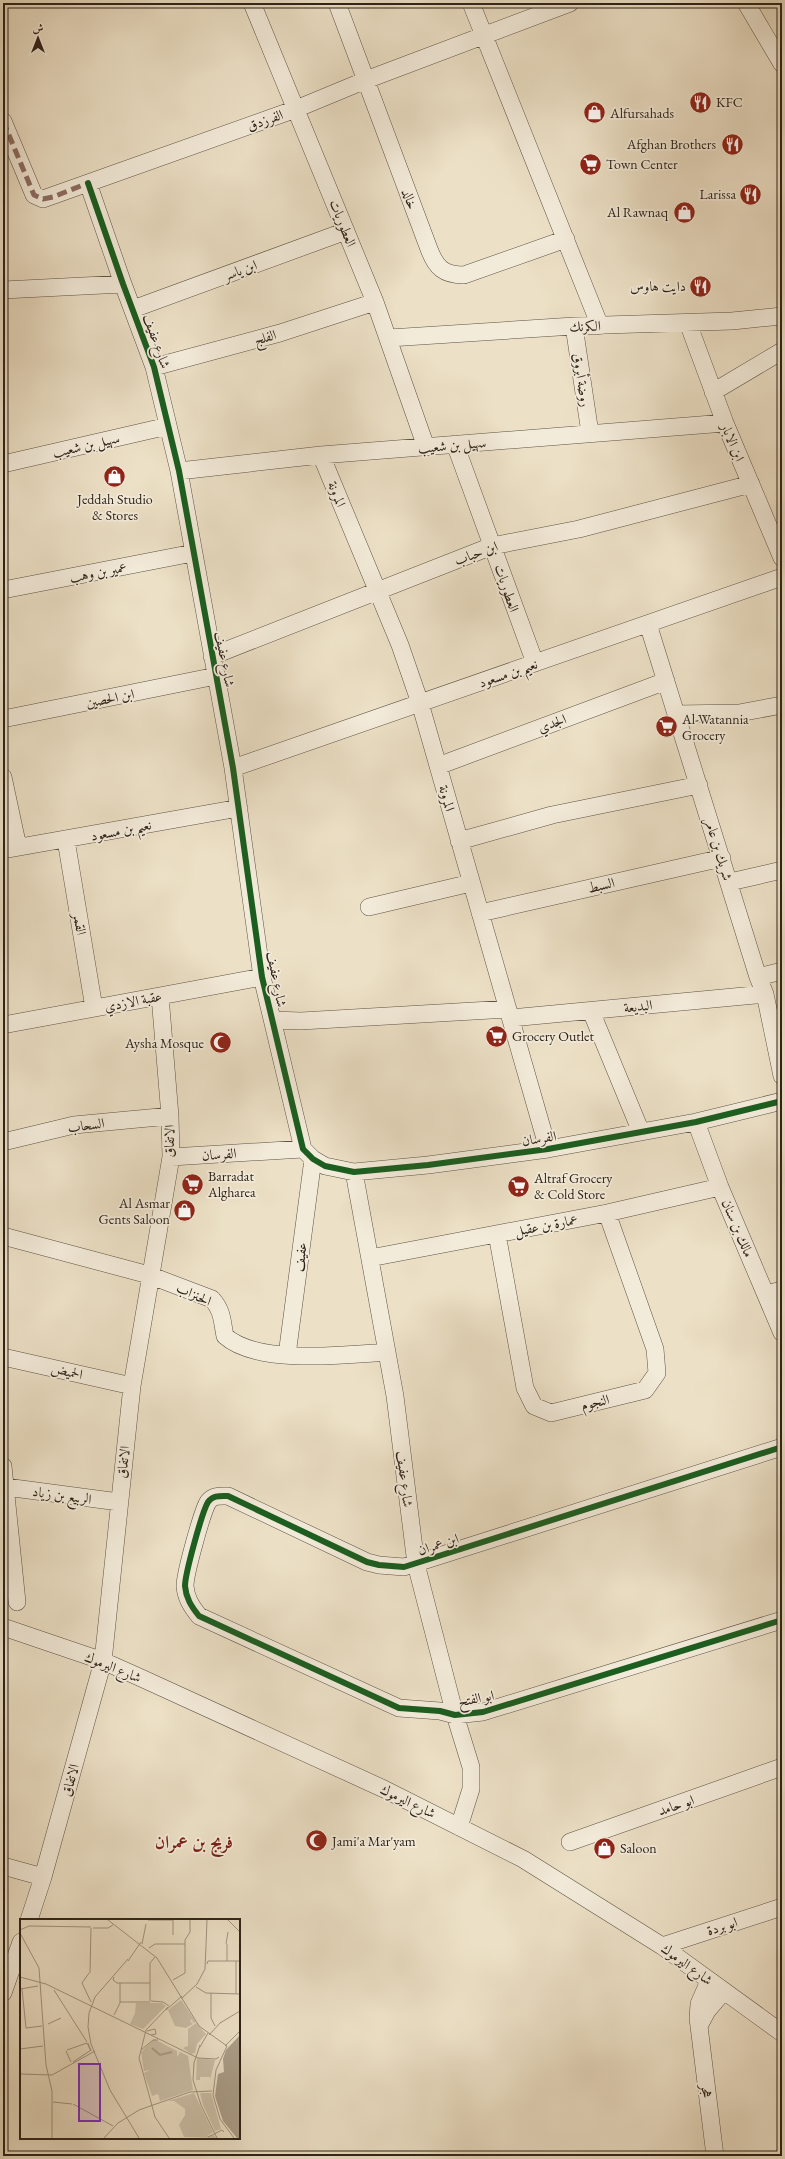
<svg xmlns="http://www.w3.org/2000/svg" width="785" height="2159" viewBox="0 0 785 2159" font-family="'EB Garamond',Amiri,serif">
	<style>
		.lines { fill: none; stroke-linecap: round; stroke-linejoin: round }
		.minor-casing { stroke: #5d5244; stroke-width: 18 }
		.minor { stroke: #f3ebda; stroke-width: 17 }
		.quiet { stroke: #8d6e63; stroke-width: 5; stroke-dasharray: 10 5; stroke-linecap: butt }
		.cycleway-casing { stroke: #f3ebda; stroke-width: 8 }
		.cycleway { stroke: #1b5e20; stroke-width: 6 }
		.labels { text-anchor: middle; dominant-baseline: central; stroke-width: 3.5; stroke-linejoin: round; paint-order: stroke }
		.poi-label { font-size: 14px; fill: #2d2219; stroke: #f3ebda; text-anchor: start }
		.street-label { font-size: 14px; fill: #2d2219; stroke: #f3ebda }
		.district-label { font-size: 18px; font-weight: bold; fill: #7a1f14; stroke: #f3ebda }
		.inset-river { fill: none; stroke: #ab9f8b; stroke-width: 2 }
		.inset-road { fill: none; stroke: #a09481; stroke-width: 1 }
		.view { fill: #7b2cbf; fill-opacity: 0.15; stroke: #7b2cbf; stroke-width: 2 }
		.inset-edge { fill: none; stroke: #2d2219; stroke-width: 2 }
	</style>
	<rect width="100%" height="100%" fill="#ece0c6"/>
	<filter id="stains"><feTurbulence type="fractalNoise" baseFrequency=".005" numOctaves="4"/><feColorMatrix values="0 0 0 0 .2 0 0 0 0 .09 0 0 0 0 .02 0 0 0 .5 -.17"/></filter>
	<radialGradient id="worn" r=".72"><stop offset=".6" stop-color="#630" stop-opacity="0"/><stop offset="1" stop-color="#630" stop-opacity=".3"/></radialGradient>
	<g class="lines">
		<defs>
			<path id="minor" d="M 252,3 L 375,302 L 426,447
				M 337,3 L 429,249 C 436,268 444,275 464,275 L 566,239
				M 471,3 L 600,326
				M 746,3 L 782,64
				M 3,121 L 34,195 L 43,199 L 296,109 L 366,80 L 570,3
				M 88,183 L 123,284 L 154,367 L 179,471 L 233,768 L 262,977 L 303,1149 L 313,1159 L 325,1166 L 354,1172 L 428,1165 L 548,1149 L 696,1122 L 782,1101
				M 3,290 L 123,284
				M 133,309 L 346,231
				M 688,323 L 725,423 L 782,558
				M 574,326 L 590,433
				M 389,338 L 574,326 L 732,321 L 782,316
				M 154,367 L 280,333 L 375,302
				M 713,392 L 782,351
				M 455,444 L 535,663
				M 321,455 L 400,645 L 420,703 L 548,1149
				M 3,464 L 168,426
				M 179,471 L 321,455 L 725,423
				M 3,590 L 193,553
				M 648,624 L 758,977 L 765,994 L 782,1076
				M 212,656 L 492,546 L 579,529 L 751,484
				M 676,714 L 739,713 L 782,705
				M 3,719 L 216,676
				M 438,766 L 666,681
				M 233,768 L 782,577
				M 3,777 L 18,847
				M 66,840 L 94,1008
				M 459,841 L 552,815 L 699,785
				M 3,850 L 239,808
				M 730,882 L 782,870
				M 369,907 L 471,883
				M 480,913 L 722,858
				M 758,977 L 782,971
				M 591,1011 L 641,1132
				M 511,1018 L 765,994
				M 273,1020 L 301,1021 L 508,1009
				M 3,1025 L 262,977
				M 696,1122 L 720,1187 L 782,1333
				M 3,1142 L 74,1125 L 170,1116
				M 171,1157 L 303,1149
				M 354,1172 L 395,1396 L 416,1564 L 455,1715 L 471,1767 L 471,1789 L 459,1827
				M 497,1234 L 525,1388 L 534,1406 L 551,1413 L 645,1390 L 657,1373 L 655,1349 L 607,1213
				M 3,1236 L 149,1275 L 212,1299 C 223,1311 222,1322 225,1336 C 257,1365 345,1355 387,1352
				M 370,1258 L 607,1213 L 720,1187
				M 766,1294 L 782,1290
				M 287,1355 L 313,1159
				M 3,1357 L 132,1386
				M 782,1447 L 404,1567 L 379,1565 L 367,1562 L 228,1496 C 220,1496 213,1495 208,1502 C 202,1512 185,1574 185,1586 C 186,1598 191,1606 199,1616 L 399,1708 L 440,1711 L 455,1715 L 483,1712 L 782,1620
				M 3,1466 L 17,1602
				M 6,1487 L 119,1502
				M 3,1627 L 103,1661 L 139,1677 L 384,1789 L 523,1859 L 662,1946 L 782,2033
				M 570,1842 L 782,1767
				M 3,1866 L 43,1877
				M 29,1920 L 43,1877 L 103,1661 L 132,1386 L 171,1157 L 170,1116 L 160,996
				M 662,1946 L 782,1907
				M 709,1981 L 699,2004 L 698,2018 L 715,2156
				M 3,1993 L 21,1942
				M 699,2026 L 707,2011 L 724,1991"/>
		</defs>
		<use href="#minor" class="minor-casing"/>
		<use href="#minor" class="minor"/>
		<path class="quiet" d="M 3,121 L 34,195 L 43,199 L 53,197 L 88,183"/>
		<defs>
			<path id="cycleway" d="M 88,183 L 123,284 L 154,367 L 179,471 L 233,768 L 262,977 L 303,1149 L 313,1159 L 325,1166 L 354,1172 L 428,1165 L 548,1149 L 696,1122 L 782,1101
				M 782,1447 L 404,1567 L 379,1565 L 367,1562 L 228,1496 C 220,1496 213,1495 208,1502 C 202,1512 185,1574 185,1586 C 186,1598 191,1606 199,1616 L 399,1708 L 440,1711 L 455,1715 L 483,1712 L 782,1620"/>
		</defs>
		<use href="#cycleway" class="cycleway-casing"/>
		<use href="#cycleway" class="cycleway"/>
	</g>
	<defs>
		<symbol id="restaurant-disc" viewBox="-11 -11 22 22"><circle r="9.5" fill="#8f2418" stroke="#f3ebda"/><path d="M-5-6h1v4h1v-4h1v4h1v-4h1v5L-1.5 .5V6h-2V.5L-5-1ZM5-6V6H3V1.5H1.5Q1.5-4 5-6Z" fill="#fff"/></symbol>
		<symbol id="shop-disc" viewBox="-11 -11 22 22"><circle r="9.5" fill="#8f2418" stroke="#f3ebda"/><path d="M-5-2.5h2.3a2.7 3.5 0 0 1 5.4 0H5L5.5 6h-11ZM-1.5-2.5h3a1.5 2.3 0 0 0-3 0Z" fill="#fff"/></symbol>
		<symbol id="supermarket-disc" viewBox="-11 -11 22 22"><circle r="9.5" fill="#8f2418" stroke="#f3ebda"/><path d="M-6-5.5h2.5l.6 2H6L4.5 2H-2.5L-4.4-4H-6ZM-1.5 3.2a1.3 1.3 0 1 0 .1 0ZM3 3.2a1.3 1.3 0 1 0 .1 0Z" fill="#fff"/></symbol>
		<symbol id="mosque-disc" viewBox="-11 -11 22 22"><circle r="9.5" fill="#8f2418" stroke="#f3ebda"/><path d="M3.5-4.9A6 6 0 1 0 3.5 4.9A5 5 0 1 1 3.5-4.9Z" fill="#fff"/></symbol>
	</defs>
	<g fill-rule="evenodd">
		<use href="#restaurant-disc" x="688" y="90" width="25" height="25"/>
		<use href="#shop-disc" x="582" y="100" width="25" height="25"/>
		<use href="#restaurant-disc" x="720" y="132" width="25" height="25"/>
		<use href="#supermarket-disc" x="578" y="152" width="25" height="25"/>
		<use href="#restaurant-disc" x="738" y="182" width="25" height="25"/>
		<use href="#shop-disc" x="672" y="200" width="25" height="25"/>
		<use href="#restaurant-disc" x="688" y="274" width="25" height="25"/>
		<use href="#shop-disc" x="102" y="464" width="25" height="25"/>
		<use href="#supermarket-disc" x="654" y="714" width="25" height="25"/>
		<use href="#supermarket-disc" x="484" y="1024" width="25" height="25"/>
		<use href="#mosque-disc" x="208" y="1030" width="25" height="25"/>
		<use href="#supermarket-disc" x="180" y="1172" width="25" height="25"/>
		<use href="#supermarket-disc" x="506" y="1174" width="25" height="25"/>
		<use href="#shop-disc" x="172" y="1198" width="25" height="25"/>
		<use href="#mosque-disc" x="304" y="1828" width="25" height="25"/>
		<use href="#shop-disc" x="592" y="1836" width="25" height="25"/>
	</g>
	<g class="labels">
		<g class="poi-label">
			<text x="716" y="102">KFC</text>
			<text x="610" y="113">Alfursahads</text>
			<text x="716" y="144" text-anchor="end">Afghan Brothers</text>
			<text x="606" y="164">Town Center</text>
			<text x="736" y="194" text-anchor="end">Larissa</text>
			<text x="668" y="212" text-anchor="end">Al Rawnaq</text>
			<text x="686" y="286" text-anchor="end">دايت هاوس</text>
			<text x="115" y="499" text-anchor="middle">Jeddah Studio<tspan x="115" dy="16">&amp; Stores</tspan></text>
			<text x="682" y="719">Al-Watannia<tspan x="682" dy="16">Grocery</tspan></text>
			<text x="512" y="1036">Grocery Outlet</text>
			<text x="204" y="1043" text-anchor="end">Aysha Mosque</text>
			<text x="208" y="1176">Barradat<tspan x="208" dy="16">Algharea</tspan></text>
			<text x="534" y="1178">Altraf Grocery<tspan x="534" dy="16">&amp; Cold Store</tspan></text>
			<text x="170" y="1203" text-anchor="end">Al Asmar<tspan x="170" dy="16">Gents Saloon</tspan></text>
			<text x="332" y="1841">Jami'a Mar'yam</text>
			<text x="620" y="1848">Saloon</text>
		</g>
		<g class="street-label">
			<text transform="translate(265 120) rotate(-20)">الفرزدق</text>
			<text transform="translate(410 199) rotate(70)">خالد</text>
			<text transform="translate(343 223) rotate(68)">العطوريات</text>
			<text transform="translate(240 270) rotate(-20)">ابن ياسر</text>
			<text transform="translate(585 326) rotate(-2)">الكرنك</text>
			<text transform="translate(265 337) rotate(-16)">الفلج</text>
			<text transform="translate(157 341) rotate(71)">شارع عفيف</text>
			<text transform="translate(582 380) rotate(81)">روضة أبروق</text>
			<text transform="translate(733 442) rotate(67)">ابن الابار</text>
			<text transform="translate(86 445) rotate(-13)">سهيل بن شعيب</text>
			<text transform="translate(452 445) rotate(-5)">سهيل بن شعيب</text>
			<text transform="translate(337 494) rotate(68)">المرونة</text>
			<text transform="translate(476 553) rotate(-20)">ابن حباب</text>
			<text transform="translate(98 572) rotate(-11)">عمير بن وهب</text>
			<text transform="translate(507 588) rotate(71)">العطوريات</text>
			<text transform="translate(225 659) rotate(79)">شارع عفيف</text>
			<text transform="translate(508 673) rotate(-19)">نعيم بن مسعود</text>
			<text transform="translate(110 698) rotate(-11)">ابن الحصين</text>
			<text transform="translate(552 723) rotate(-20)">الجدي</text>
			<text transform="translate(447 798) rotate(74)">المرونة</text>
			<text transform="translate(121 830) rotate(-11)">نعيم بن مسعود</text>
			<text transform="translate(719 849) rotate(73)">شريك بن عامر</text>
			<text transform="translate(601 885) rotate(-13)">السبط</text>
			<text transform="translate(80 924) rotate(80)">القمر</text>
			<text transform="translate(277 979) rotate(79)">شارع عفيف</text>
			<text transform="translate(133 1001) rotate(-11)">عقبة الازدي</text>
			<text transform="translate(638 1006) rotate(-6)">البديعة</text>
			<text transform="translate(86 1125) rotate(-8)">السحاب</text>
			<text transform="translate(539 1138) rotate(-9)">الفرسان</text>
			<text transform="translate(169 1141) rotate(-89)">الاتفاق</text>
			<text transform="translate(219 1154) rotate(-4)">الفرسان</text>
			<text transform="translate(546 1225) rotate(-11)">عمارة بن عقيل</text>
			<text transform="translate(738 1228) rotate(67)">مالك بن سنان</text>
			<text transform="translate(300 1257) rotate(-83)">عفيف</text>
			<text transform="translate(194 1294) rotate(24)">الحنزاب</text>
			<text transform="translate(67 1371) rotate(13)">الحميض</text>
			<text transform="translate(595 1402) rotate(-14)">النجوم</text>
			<text transform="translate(123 1462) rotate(-84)">الاتفاق</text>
			<text transform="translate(405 1479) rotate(83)">شارع عفيف</text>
			<text transform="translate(62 1495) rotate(8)">الربيع بن زياد</text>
			<text transform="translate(438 1544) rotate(-18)">ابن عمران</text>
			<text transform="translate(113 1667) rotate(22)">شارع اليرموك</text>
			<text transform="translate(476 1698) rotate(-11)">ابو الفتح</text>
			<text transform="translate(70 1780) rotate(-75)">الاتفاق</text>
			<text transform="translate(408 1801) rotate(26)">شارع اليرموك</text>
			<text transform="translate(676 1805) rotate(-19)">ابو حامد</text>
			<text transform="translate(722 1926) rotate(-18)">ابو بردة</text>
			<text transform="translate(687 1964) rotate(36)">شارع اليرموك</text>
			<text transform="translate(707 2091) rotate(81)">هجر</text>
		</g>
		<g class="district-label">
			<text x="194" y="1841">فريج بن عمران</text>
		</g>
	</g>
	<g transform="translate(20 1919)">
		<rect width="220" height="220" fill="#ece0c6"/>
		<path d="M 161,81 L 176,103 L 173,104 L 172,100 L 170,102 L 173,105 L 166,109 L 155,107 L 148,91 ZM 116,84 L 142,84 L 146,87 L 123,110 L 110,105 L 115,94 ZM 176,104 L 186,115 L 177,125 L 175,134 L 171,135 L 163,129 L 168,127 L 168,110 ZM 134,120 L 157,132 L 157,138 L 160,133 L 168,137 L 173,171 L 140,182 L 138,175 L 132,177 L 124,154 L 130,151 L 124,152 L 121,133 ZM 177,139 L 195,141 L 190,161 L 190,158 L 180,158 L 180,161 L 176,161 ZM 174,174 L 193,213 L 187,217 L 194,216 L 196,219 L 164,218 L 159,206 L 165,196 L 165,190 L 154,182 L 148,182 ZM 180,174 L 191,174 L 201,210 L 195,212 L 183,186 Z" fill="#ccc0a9"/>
		<path d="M 220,116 L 220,219 L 217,219 L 203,202 L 195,177 L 198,155 L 204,153 L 203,140 L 206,131 Z" fill="#ab9f8b"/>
		<path class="inset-river" d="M 132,129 L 140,136 L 152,133"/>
		<path class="inset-road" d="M 88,1 L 137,39 L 179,107 L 207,127M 128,1 L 153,1M 153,1 L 153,16M 208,1 L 219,12M 73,9 L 88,9 L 93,6M 0,11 L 9,7 L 71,8M 0,14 L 19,49 L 26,146 L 32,172 L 32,219M 122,25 L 126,5M 206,25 L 208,13M 207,25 L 207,42M 129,29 L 135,25 L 165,25M 108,40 L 75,78 L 69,94 L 68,108 L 71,125 L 90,171 L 119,219M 108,42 L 121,23M 216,42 L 216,75M 187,45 L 188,42 L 219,42M 69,54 L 62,64 L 71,83M 70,54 L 71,9M 0,58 L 26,65 L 178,139 L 196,140 L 199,138M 94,58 L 93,61 L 97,64 L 130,64M 153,61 L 165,54 L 165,21 L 170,13 L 170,1M 176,68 L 186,74 L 220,75M 0,70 L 18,67M 2,70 L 6,109M 34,71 L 67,123M 191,74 L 191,99 L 195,107M 162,79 L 177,65 L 185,50 L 187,1M 130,82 L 130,44 L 135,38M 131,82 L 143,83 L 149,87M 100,83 L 130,83M 148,88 L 126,111 L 119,139 L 135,198 L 149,219M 146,91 L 162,77M 94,96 L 100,84 L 100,64M 200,104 L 220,92M 28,105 L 41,99M 6,109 L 22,107M 127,112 L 135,110 L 136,115 L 131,116M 189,116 L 201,103M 67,124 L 71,132 L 68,124M 180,126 L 174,144 L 173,161 L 181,186 L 197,219M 205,127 L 220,112M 207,127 L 196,151 L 193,176 L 200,200 L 214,219M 180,128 L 188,114M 0,130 L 23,127M 47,131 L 67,124M 121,131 L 133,121 L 138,121M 46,132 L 51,143M 53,143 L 71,131M 0,155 L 32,156 L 75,132M 33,183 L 52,185M 53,185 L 93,207M 188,218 L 202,211 L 204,213M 84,219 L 98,204 L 119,191 L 170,173 L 192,172"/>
		<path class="view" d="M 59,145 L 80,145 L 80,202 L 59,202 Z"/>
		<rect width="220" height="220" class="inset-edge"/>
	</g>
	<rect width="785" height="2159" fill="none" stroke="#ece0c6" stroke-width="16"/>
	<rect x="4" y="4" width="777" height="2151" fill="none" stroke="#2d2219" stroke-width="2"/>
	<rect x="8" y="8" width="769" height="2143" fill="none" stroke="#2d2219"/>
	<g transform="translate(38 38)" stroke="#f3ebda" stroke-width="3" paint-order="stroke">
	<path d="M0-3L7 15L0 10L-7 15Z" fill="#2d2219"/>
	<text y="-6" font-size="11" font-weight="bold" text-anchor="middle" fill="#2d2219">ش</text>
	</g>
	<rect width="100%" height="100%" filter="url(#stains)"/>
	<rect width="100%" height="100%" fill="url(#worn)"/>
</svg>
